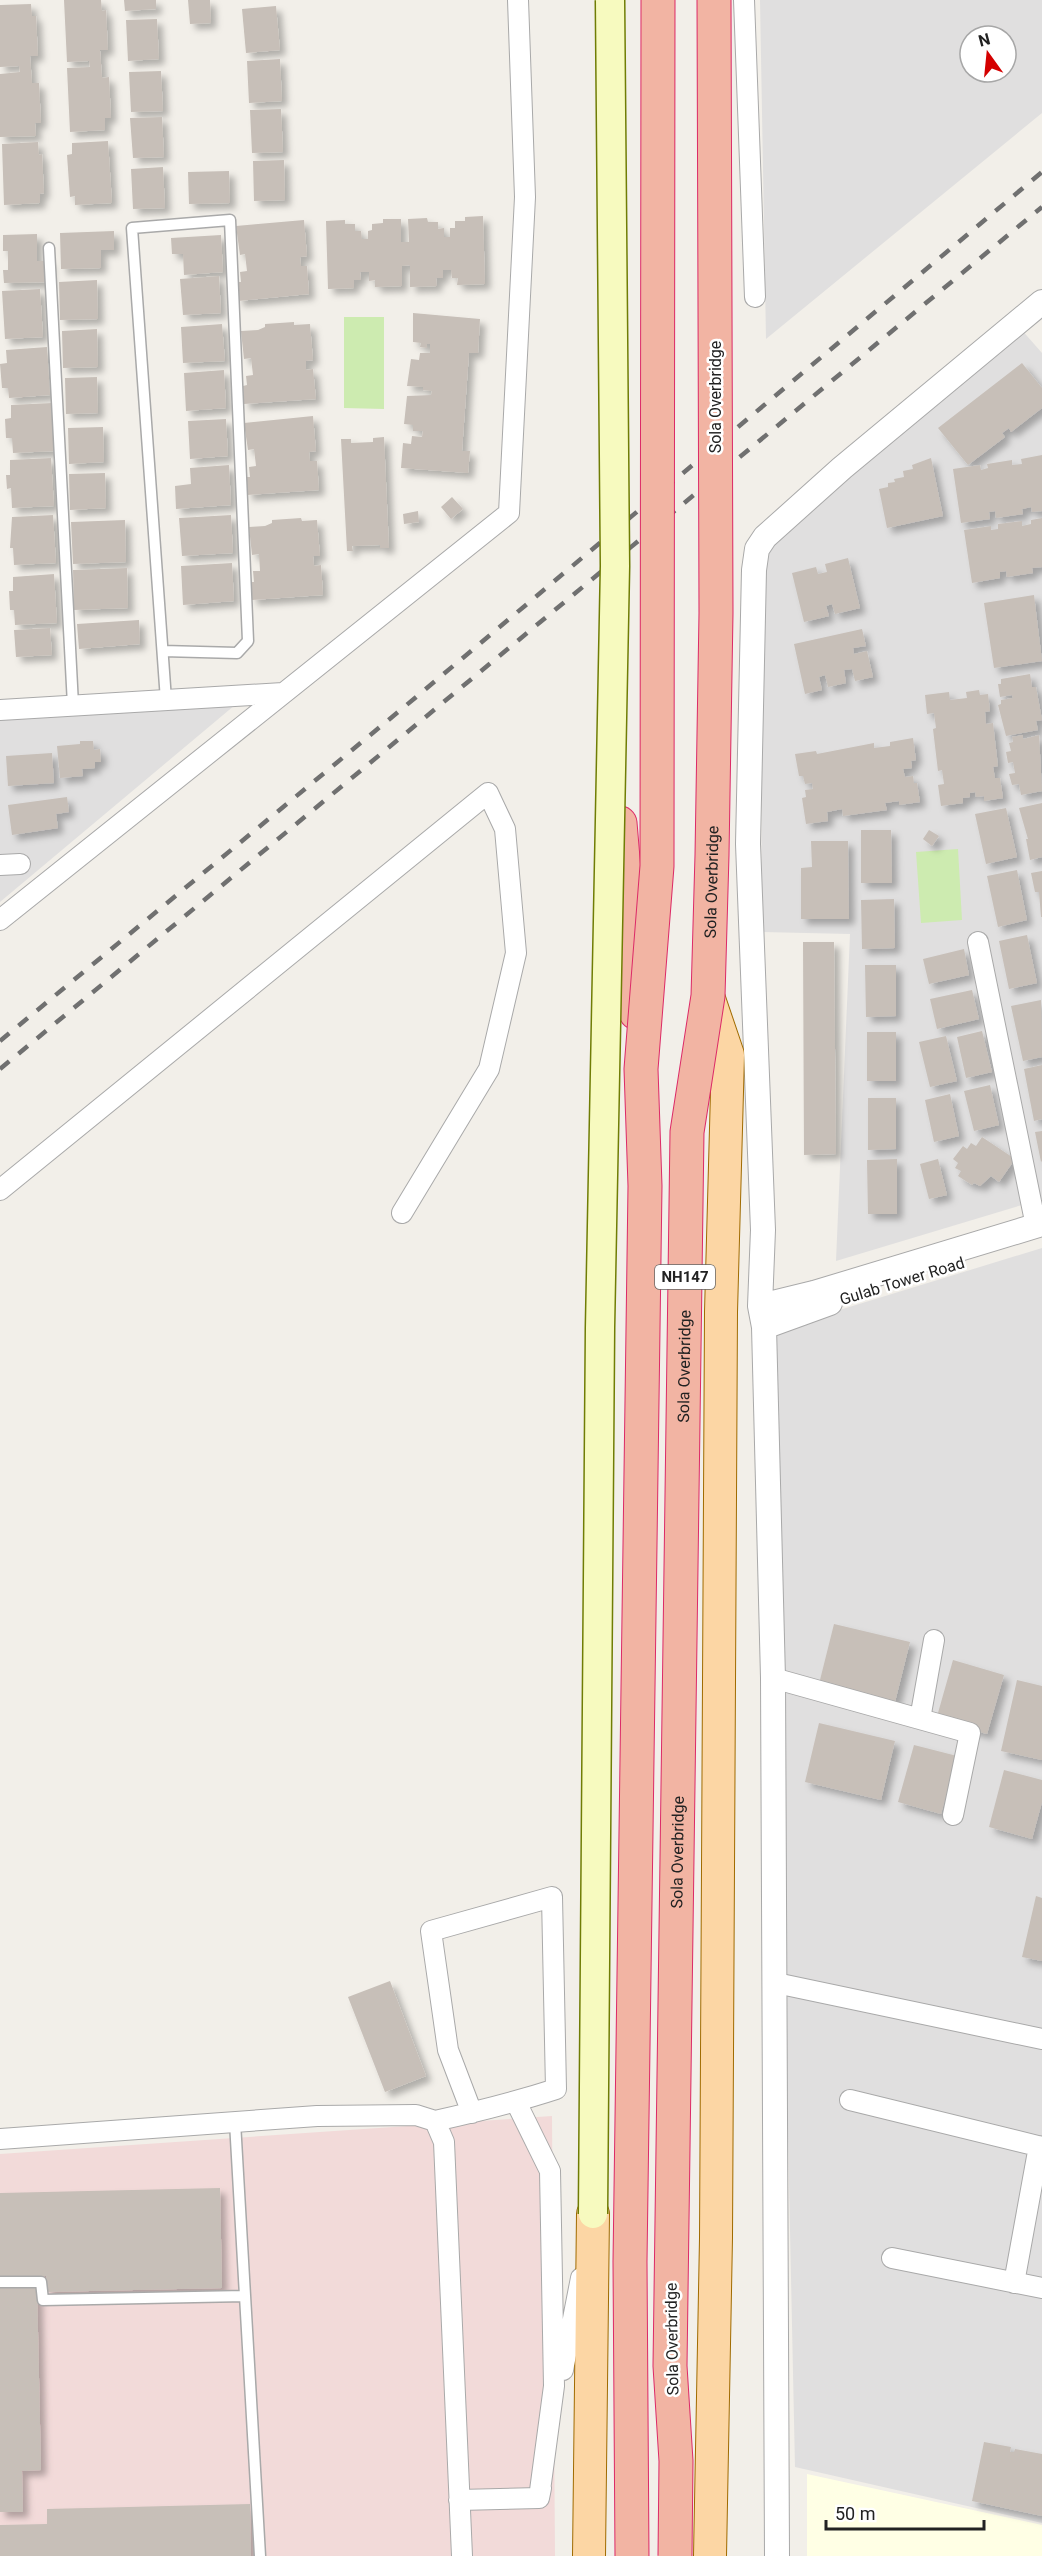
<svg xmlns="http://www.w3.org/2000/svg" width="1042" height="2556" viewBox="0 0 1042 2556" font-family="Roboto,sans-serif">
	<style>
		.residential { fill: #e0dfdf; fill-rule: evenodd }
		.commercial { fill: #f2dad9 }
		.education { fill: #ffffe5 }
		.grass { fill: #cdebb0 }
		.building { fill: #c7bfb8; filter: url(#shadow) }
		.lines { fill: none; stroke-linecap: round; stroke-linejoin: round }
		.service-casing { stroke: #a9a9a9; stroke-width: 13 }
		.minor-casing { stroke: #a9a9a9; stroke-width: 22 }
		.tertiary-casing { stroke: #a9a9a9; stroke-width: 26 }
		.primary-casing { stroke: #a06b00; stroke-width: 34 }
		.trunk-casing { stroke: #dc2a67; stroke-width: 35 }
		.service { stroke: #fff; stroke-width: 10 }
		.minor { stroke: #fff; stroke-width: 20 }
		.tertiary { stroke: #fff; stroke-width: 24 }
		.primary { stroke: #fcd6a4; stroke-width: 32 }
		.trunk { stroke: #f2b4a3; stroke-width: 33 }
		.rail { stroke: #707070; stroke-width: 4.5; stroke-dasharray: 12 12; stroke-linecap: butt }
		.secondary-bridge-casing { stroke: #707d05; stroke-width: 31; stroke-linecap: butt }
		.trunk-bridge-casing { stroke: #dc2a67; stroke-width: 35; stroke-linecap: butt }
		.secondary-bridge { stroke: #f7fabf; stroke-width: 28 }
		.trunk-bridge { stroke: #f2b4a3; stroke-width: 33 }
		.labels { text-anchor: middle; dominant-baseline: central; stroke-width: 5; stroke-linejoin: round; paint-order: stroke }
		.shield { fill: #fff; stroke: #646464; stroke-width: 1.5 }
		.shield-label { font-size: 15px; font-weight: bold; fill: #222 }
		.street-label { font-size: 16px; fill: #222; stroke: #fff }
	</style>
	<defs>
		<filter id="shadow"><feDropShadow dx="5.5" dy="5.5" stdDeviation="3" flood-color="#0004"/></filter>
	</defs>
	<rect width="100%" height="100%" fill="#f2efe9"/>
	<path class="residential" d="M 760,0 L 1042,0 L 1042,113 L 766,339 ZM 970,36 L 1006,36 L 1006,72 L 970,72 Z
		M 1020,328 L 1042,353 L 1042,1199 L 836,1261 L 850,934 L 761,932 L 763,551 Z
		M 235,705 L 0,902 L 0,719 Z
		M 1042,1248 L 1042,2523 L 795,2467 L 771,1331 Z"/>
	<path class="commercial" d="M 552,2116 L 555,2556 L 0,2556 L 0,2154 Z"/>
	<path class="education" d="M 807,2474 L 1042,2525 L 1042,2556 L 807,2556 Z"/>
	<path class="grass" d="M 344,317 L 384,317 L 384,409 L 344,408 Z
		M 958,849 L 962,920 L 921,923 L 916,852 Z"/>
	<path class="building" d="M 64,0 L 101,0 L 102,11 L 106,10 L 108,50 L 100,50 L 102,78 L 109,77 L 111,118 L 105,118 L 105,130 L 70,132 L 67,68 L 90,67 L 89,61 L 67,62 Z
		M 124,0 L 156,0 L 156,9 L 125,11 Z
		M 188,0 L 210,0 L 211,23 L 190,24 Z
		M 31,4 L 32,16 L 36,16 L 38,56 L 30,56 L 32,83 L 39,83 L 41,123 L 35,123 L 36,136 L 0,137 L 0,74 L 20,72 L 19,66 L 0,67 L 0,5 Z
		M 276,6 L 280,50 L 246,53 L 242,9 Z
		M 157,19 L 159,59 L 128,61 L 126,20 Z
		M 280,59 L 282,101 L 249,103 L 247,61 Z
		M 161,71 L 163,111 L 131,112 L 129,72 Z
		M 281,109 L 283,152 L 252,153 L 250,110 Z
		M 162,117 L 164,157 L 133,158 L 130,118 Z
		M 108,141 L 112,203 L 75,205 L 75,196 L 70,197 L 67,155 L 72,154 L 72,143 Z
		M 38,142 L 39,155 L 42,154 L 44,193 L 40,194 L 40,203 L 4,205 L 2,144 Z
		M 284,160 L 285,200 L 254,201 L 253,161 Z
		M 163,167 L 165,208 L 133,209 L 131,169 Z
		M 229,171 L 230,203 L 189,204 L 188,172 Z
		M 483,216 L 485,284 L 457,285 L 458,278 L 452,278 L 451,270 L 443,270 L 443,278 L 436,278 L 437,286 L 410,287 L 410,265 L 402,266 L 402,286 L 375,287 L 375,280 L 369,281 L 369,272 L 360,272 L 361,280 L 354,280 L 354,288 L 328,289 L 326,221 L 345,220 L 345,224 L 355,224 L 355,231 L 361,231 L 362,239 L 368,239 L 368,231 L 372,230 L 372,224 L 383,223 L 383,219 L 401,219 L 401,242 L 409,242 L 408,219 L 427,218 L 428,222 L 438,222 L 438,229 L 444,228 L 444,237 L 450,237 L 450,228 L 455,228 L 455,221 L 465,221 L 465,217 Z
		M 304,220 L 307,256 L 300,257 L 301,266 L 307,266 L 309,294 L 238,301 L 236,282 L 241,282 L 240,272 L 247,271 L 245,254 L 240,255 L 236,226 Z
		M 114,231 L 114,250 L 101,250 L 101,268 L 61,269 L 60,233 Z
		M 37,234 L 37,261 L 49,261 L 49,282 L 4,283 L 3,270 L 8,270 L 8,251 L 3,251 L 3,235 Z
		M 221,235 L 223,272 L 184,275 L 183,254 L 172,254 L 171,238 Z
		M 219,276 L 221,313 L 183,315 L 180,279 Z
		M 97,280 L 98,319 L 60,320 L 59,282 Z
		M 40,289 L 43,337 L 5,339 L 2,291 Z
		M 413,313 L 480,319 L 478,353 L 469,353 L 462,451 L 470,451 L 468,473 L 401,468 L 403,443 L 411,444 L 412,436 L 422,437 L 423,431 L 413,431 L 413,425 L 404,424 L 407,396 L 431,395 L 432,391 L 423,390 L 423,387 L 407,386 L 411,359 L 419,360 L 420,353 L 430,353 L 430,344 L 427,344 L 427,348 L 420,347 L 421,343 L 413,342 Z
		M 294,322 L 294,325 L 310,324 L 313,360 L 306,361 L 306,370 L 313,369 L 316,399 L 244,404 L 243,386 L 247,385 L 246,376 L 253,375 L 251,358 L 244,359 L 241,331 L 258,330 L 265,327 L 265,324 Z
		M 222,324 L 225,361 L 183,363 L 181,327 Z
		M 97,329 L 98,367 L 63,368 L 62,331 Z
		M 47,347 L 50,395 L 9,398 L 8,388 L 2,388 L 0,364 L 7,363 L 6,350 Z
		M 1022,363 L 1042,388 L 1042,408 L 1011,432 L 1009,428 L 1002,433 L 1005,437 L 968,465 L 938,428 Z
		M 224,370 L 226,408 L 186,411 L 184,373 Z
		M 97,377 L 98,413 L 66,414 L 65,378 Z
		M 52,403 L 55,451 L 13,453 L 12,438 L 6,438 L 5,419 L 11,418 L 11,405 Z
		M 313,416 L 316,451 L 309,452 L 310,461 L 317,461 L 319,490 L 247,495 L 246,477 L 250,477 L 249,467 L 256,466 L 254,449 L 248,450 L 244,423 Z
		M 226,419 L 228,456 L 190,459 L 188,421 Z
		M 103,427 L 104,462 L 69,464 L 68,428 Z
		M 384,437 L 389,548 L 380,548 L 380,545 L 352,546 L 353,551 L 347,551 L 341,439 L 351,439 L 351,443 L 373,442 L 373,438 Z
		M 1042,455 L 1042,511 L 1032,512 L 1031,507 L 1022,509 L 1023,514 L 996,518 L 995,511 L 989,512 L 990,519 L 961,523 L 953,469 L 980,465 L 981,470 L 988,468 L 987,464 L 1012,460 L 1012,465 L 1022,464 L 1021,459 Z
		M 51,458 L 54,506 L 12,508 L 11,488 L 7,489 L 6,475 L 10,475 L 10,460 Z
		M 931,458 L 943,516 L 887,528 L 879,489 L 888,487 L 888,483 L 895,482 L 894,479 L 904,477 L 903,471 L 913,469 L 912,465 Z
		M 229,465 L 231,505 L 176,509 L 175,486 L 191,484 L 190,468 Z
		M 105,473 L 106,508 L 70,510 L 69,474 Z
		M 452,497 L 463,509 L 451,519 L 441,507 Z
		M 418,511 L 419,522 L 404,524 L 403,514 Z
		M 53,515 L 56,563 L 14,565 L 13,548 L 10,548 L 12,517 Z
		M 231,515 L 233,553 L 182,556 L 179,518 Z
		M 301,518 L 302,521 L 317,520 L 320,556 L 313,556 L 314,566 L 321,565 L 323,595 L 252,600 L 250,582 L 254,582 L 253,571 L 260,571 L 259,554 L 252,555 L 249,527 L 265,526 L 272,523 L 272,520 Z
		M 1042,518 L 1042,567 L 1032,568 L 1033,573 L 1007,577 L 1006,571 L 1000,572 L 1000,578 L 972,583 L 964,530 L 991,526 L 991,530 L 998,529 L 998,524 L 1022,521 L 1022,526 L 1031,524 L 1031,520 Z
		M 125,520 L 126,562 L 73,564 L 71,522 Z
		M 848,558 L 860,608 L 835,614 L 832,604 L 826,606 L 829,616 L 804,622 L 792,573 L 816,567 L 818,574 L 827,572 L 825,564 Z
		M 232,563 L 234,601 L 183,605 L 181,566 Z
		M 127,568 L 128,608 L 74,610 L 73,570 Z
		M 54,574 L 57,623 L 15,625 L 14,610 L 10,610 L 9,591 L 13,591 L 13,577 Z
		M 1034,595 L 1042,661 L 994,668 L 984,603 Z
		M 139,620 L 140,644 L 79,649 L 77,624 Z
		M 50,628 L 52,655 L 16,657 L 14,630 Z
		M 862,629 L 866,646 L 853,648 L 854,654 L 867,651 L 873,677 L 855,681 L 852,669 L 844,670 L 846,683 L 828,687 L 825,675 L 819,677 L 822,690 L 805,694 L 794,644 Z
		M 1030,674 L 1032,687 L 1036,687 L 1042,720 L 1036,721 L 1038,730 L 1006,736 L 998,705 L 1001,704 L 1001,700 L 1013,698 L 1012,695 L 1000,697 L 998,684 L 1001,684 L 1001,679 Z
		M 979,690 L 980,695 L 988,694 L 990,711 L 985,712 L 986,724 L 993,723 L 998,766 L 993,767 L 995,778 L 1000,778 L 1003,798 L 984,801 L 984,796 L 976,797 L 975,792 L 970,793 L 970,797 L 963,798 L 963,803 L 941,806 L 938,785 L 944,784 L 942,770 L 938,771 L 933,729 L 936,728 L 934,713 L 927,714 L 925,695 L 949,692 L 950,700 L 967,698 L 966,692 Z
		M 1023,735 L 1023,739 L 1039,735 L 1042,791 L 1021,795 L 1019,784 L 1012,785 L 1009,774 L 1015,773 L 1013,762 L 1008,763 L 1006,752 L 1011,751 L 1009,743 L 1013,742 L 1012,737 Z
		M 913,738 L 916,760 L 911,761 L 912,768 L 903,769 L 905,777 L 913,776 L 914,783 L 917,783 L 920,802 L 899,805 L 899,801 L 885,803 L 887,810 L 843,816 L 842,809 L 827,812 L 828,821 L 806,824 L 802,798 L 806,797 L 805,790 L 813,789 L 812,783 L 805,784 L 803,776 L 799,776 L 795,754 L 816,751 L 817,754 L 874,743 L 874,748 L 890,746 L 890,742 Z
		M 80,741 L 93,741 L 94,750 L 100,749 L 101,762 L 95,762 L 95,768 L 82,769 L 83,776 L 60,778 L 57,746 L 80,744 Z
		M 52,753 L 54,783 L 8,786 L 6,756 Z
		M 67,797 L 69,812 L 56,814 L 58,828 L 12,835 L 8,805 Z
		M 1042,803 L 1042,857 L 1030,860 L 1026,839 L 1028,839 L 1019,808 Z
		M 1006,808 L 1017,857 L 986,864 L 975,814 Z
		M 861,830 L 891,830 L 892,883 L 861,883 Z
		M 929,830 L 939,836 L 932,846 L 923,839 Z
		M 811,841 L 848,841 L 849,919 L 801,919 L 801,868 L 812,867 Z
		M 1017,870 L 1027,920 L 998,927 L 987,876 Z
		M 1042,871 L 1042,917 L 1041,917 L 1039,892 L 1035,892 L 1031,873 Z
		M 894,899 L 895,948 L 862,949 L 861,900 Z
		M 1027,935 L 1037,983 L 1009,989 L 999,941 Z
		M 803,942 L 834,942 L 836,1154 L 804,1155 Z
		M 964,949 L 969,975 L 929,984 L 923,959 Z
		M 865,965 L 896,965 L 896,1016 L 866,1017 Z
		M 972,990 L 979,1019 L 937,1029 L 930,999 Z
		M 1041,1000 L 1042,1057 L 1023,1061 L 1011,1006 Z
		M 982,1031 L 992,1072 L 966,1078 L 957,1037 Z
		M 867,1032 L 896,1032 L 896,1081 L 867,1081 Z
		M 946,1036 L 957,1081 L 930,1087 L 919,1042 Z
		M 1042,1065 L 1042,1119 L 1034,1121 L 1024,1069 Z
		M 990,1085 L 999,1125 L 974,1131 L 964,1091 Z
		M 950,1094 L 959,1136 L 934,1142 L 925,1100 Z
		M 868,1098 L 896,1098 L 896,1149 L 868,1150 Z
		M 1042,1131 L 1042,1161 L 1041,1162 L 1035,1132 Z
		M 982,1137 L 1015,1159 L 999,1182 L 991,1176 L 980,1186 L 974,1183 L 972,1185 L 958,1176 L 961,1171 L 955,1168 L 958,1163 L 953,1159 L 963,1146 L 967,1149 L 971,1143 L 976,1146 Z
		M 897,1159 L 897,1214 L 868,1214 L 867,1160 Z
		M 938,1159 L 947,1195 L 929,1199 L 920,1164 Z
		M 834,1624 L 910,1642 L 895,1702 L 819,1684 Z
		M 953,1660 L 1004,1675 L 987,1734 L 936,1720 Z
		M 1017,1680 L 1042,1686 L 1042,1760 L 1001,1751 Z
		M 819,1723 L 895,1741 L 881,1800 L 805,1782 Z
		M 914,1745 L 957,1756 L 941,1814 L 898,1802 Z
		M 1004,1770 L 1042,1780 L 1042,1802 L 1032,1839 L 989,1827 Z
		M 1036,1896 L 1042,1898 L 1042,1961 L 1022,1957 Z
		M 390,1981 L 426,2076 L 385,2092 L 348,1997 Z
		M 220,2188 L 222,2288 L 46,2292 L 46,2276 L 0,2277 L 0,2193 Z
		M 37,2285 L 41,2470 L 22,2471 L 23,2512 L 0,2512 L 0,2286 Z
		M 984,2442 L 1011,2447 L 1010,2452 L 1014,2452 L 1015,2449 L 1042,2454 L 1042,2516 L 972,2501 Z
		M 250,2504 L 251,2556 L 0,2556 L 0,2525 L 47,2524 L 47,2509 Z"/>
	<g class="lines">
		<defs>
			<path id="service" d="M 49,248 L 73,705
				M 163,651 L 237,653 L 248,641 L 230,220 L 132,228 L 166,700
				M 235,2122 L 260,2556
				M 0,2282 L 41,2282 L 43,2300 L 245,2296"/>
			<path id="minor" d="M 744,0 L 755,297
				M 0,710 L 283,693
				M 0,865 L 20,864
				M 0,920 L 509,513 L 525,197 L 518,0
				M 978,942 L 1036,1226
				M 0,1190 L 488,793 L 505,829 L 516,953 L 489,1069 L 402,1213
				M 773,1678 L 970,1733 L 953,1815
				M 920,1719 L 934,1640
				M 776,1983 L 1042,2039
				M 850,2100 L 1042,2147
				M 516,2102 L 550,2171 L 554,2386 L 539,2498
				M 435,2121 C 476,2112 516,2102 556,2089 L 552,1897 L 431,1931 L 448,2050 L 472,2113
				M 0,2139 L 317,2116 L 416,2115 L 435,2121 L 444,2142 L 462,2556
				M 892,2258 L 1042,2288
				M 1014,2283 L 1039,2146
				M 563,2370 L 581,2278
				M 459,2500 L 539,2498 L 541,2488"/>
			<path id="tertiary" d="M 760,1306 L 814,1293 L 1042,1224
				M 764,1327 L 830,1303
				M 777,2556 L 773,1678 L 764,1327 L 760,1306 L 763,1230 L 748,844 L 754,570 L 757,549 L 765,537 L 842,468 L 1042,302"/>
			<path id="primary" d="M 708,996 L 728,1055 L 721,1312 L 716,2238 L 710,2556
				M 589,2556 L 593,2214"/>
			<path id="trunk" d="M 620,823 L 636,1013"/>
		</defs>
		<use href="#service" class="service-casing"/>
		<use href="#minor" class="minor-casing"/>
		<use href="#tertiary" class="tertiary-casing"/>
		<use href="#primary" class="primary-casing"/>
		<use href="#trunk" class="trunk-casing"/>
		<use href="#service" class="service"/>
		<use href="#minor" class="minor"/>
		<use href="#tertiary" class="tertiary"/>
		<use href="#primary" class="primary"/>
		<use href="#trunk" class="trunk"/>
		<path class="rail" d="M 0,1041 L 415,698 L 1042,172
			M 0,1069 L 1042,207"/>
		<defs>
			<path id="secondary-bridge" d="M 593,2214 L 600,1328 L 615,566 L 610,0"/>
			<g id="trunk-bridge">
				<path d="M 632,2556 L 630,2262 L 645,1186 L 641,1069 L 657,866 L 658,0"/>
				<path id="s1" d="M 675,2556 L 676,2461 L 670,2366 L 687,1132 L 708,996 L 712,855 L 716,613 L 714,0"/>
			</g>
		</defs>
		<use href="#secondary-bridge" class="secondary-bridge-casing"/>
		<use href="#trunk-bridge" class="trunk-bridge-casing"/>
		<use href="#secondary-bridge" class="secondary-bridge"/>
		<use href="#trunk-bridge" class="trunk-bridge"/>
	</g>
	<g class="labels">
		<rect class="shield" x="655" y="1265" width="60" height="24" rx="4.5"/>
		<g class="shield-label">
			<text x="685" y="1277">NH147</text>
		</g>
		<g class="street-label">
			<text transform="translate(715 397) rotate(-90)">Sola Overbridge</text>
			<text stroke="none"><textPath href="#s1" startOffset="1676">Sola Overbridge</textPath></text>
			<text transform="translate(902 1281) rotate(-17)">Gulab Tower Road</text>
			<text stroke="none"><textPath href="#s1" startOffset="1190">Sola Overbridge</textPath></text>
			<text stroke="none"><textPath href="#s1" startOffset="704">Sola Overbridge</textPath></text>
			<text transform="translate(672 2339) rotate(-91)">Sola Overbridge</text>
		</g>
	</g>
	<g transform="translate(988 54) rotate(345)"><circle r="28" fill="#ffffff" stroke="#a7a7a7" stroke-width="1.5"/>
	<path d="M0-4.5L10 22L0 15L-10 22Z" fill="#d40000"/>
	<text y="-9" font-size="16" font-weight="bold" text-anchor="middle" fill="#222222">N</text>
	</g>
	<path d="M826 2520v9h158v-9" fill="none" stroke="#222222" stroke-width="3"/>
	<text x="835" y="2520" font-size="18" fill="#222222" stroke="#ffffff" stroke-width="4.5" paint-order="stroke">50 m</text>
</svg>
